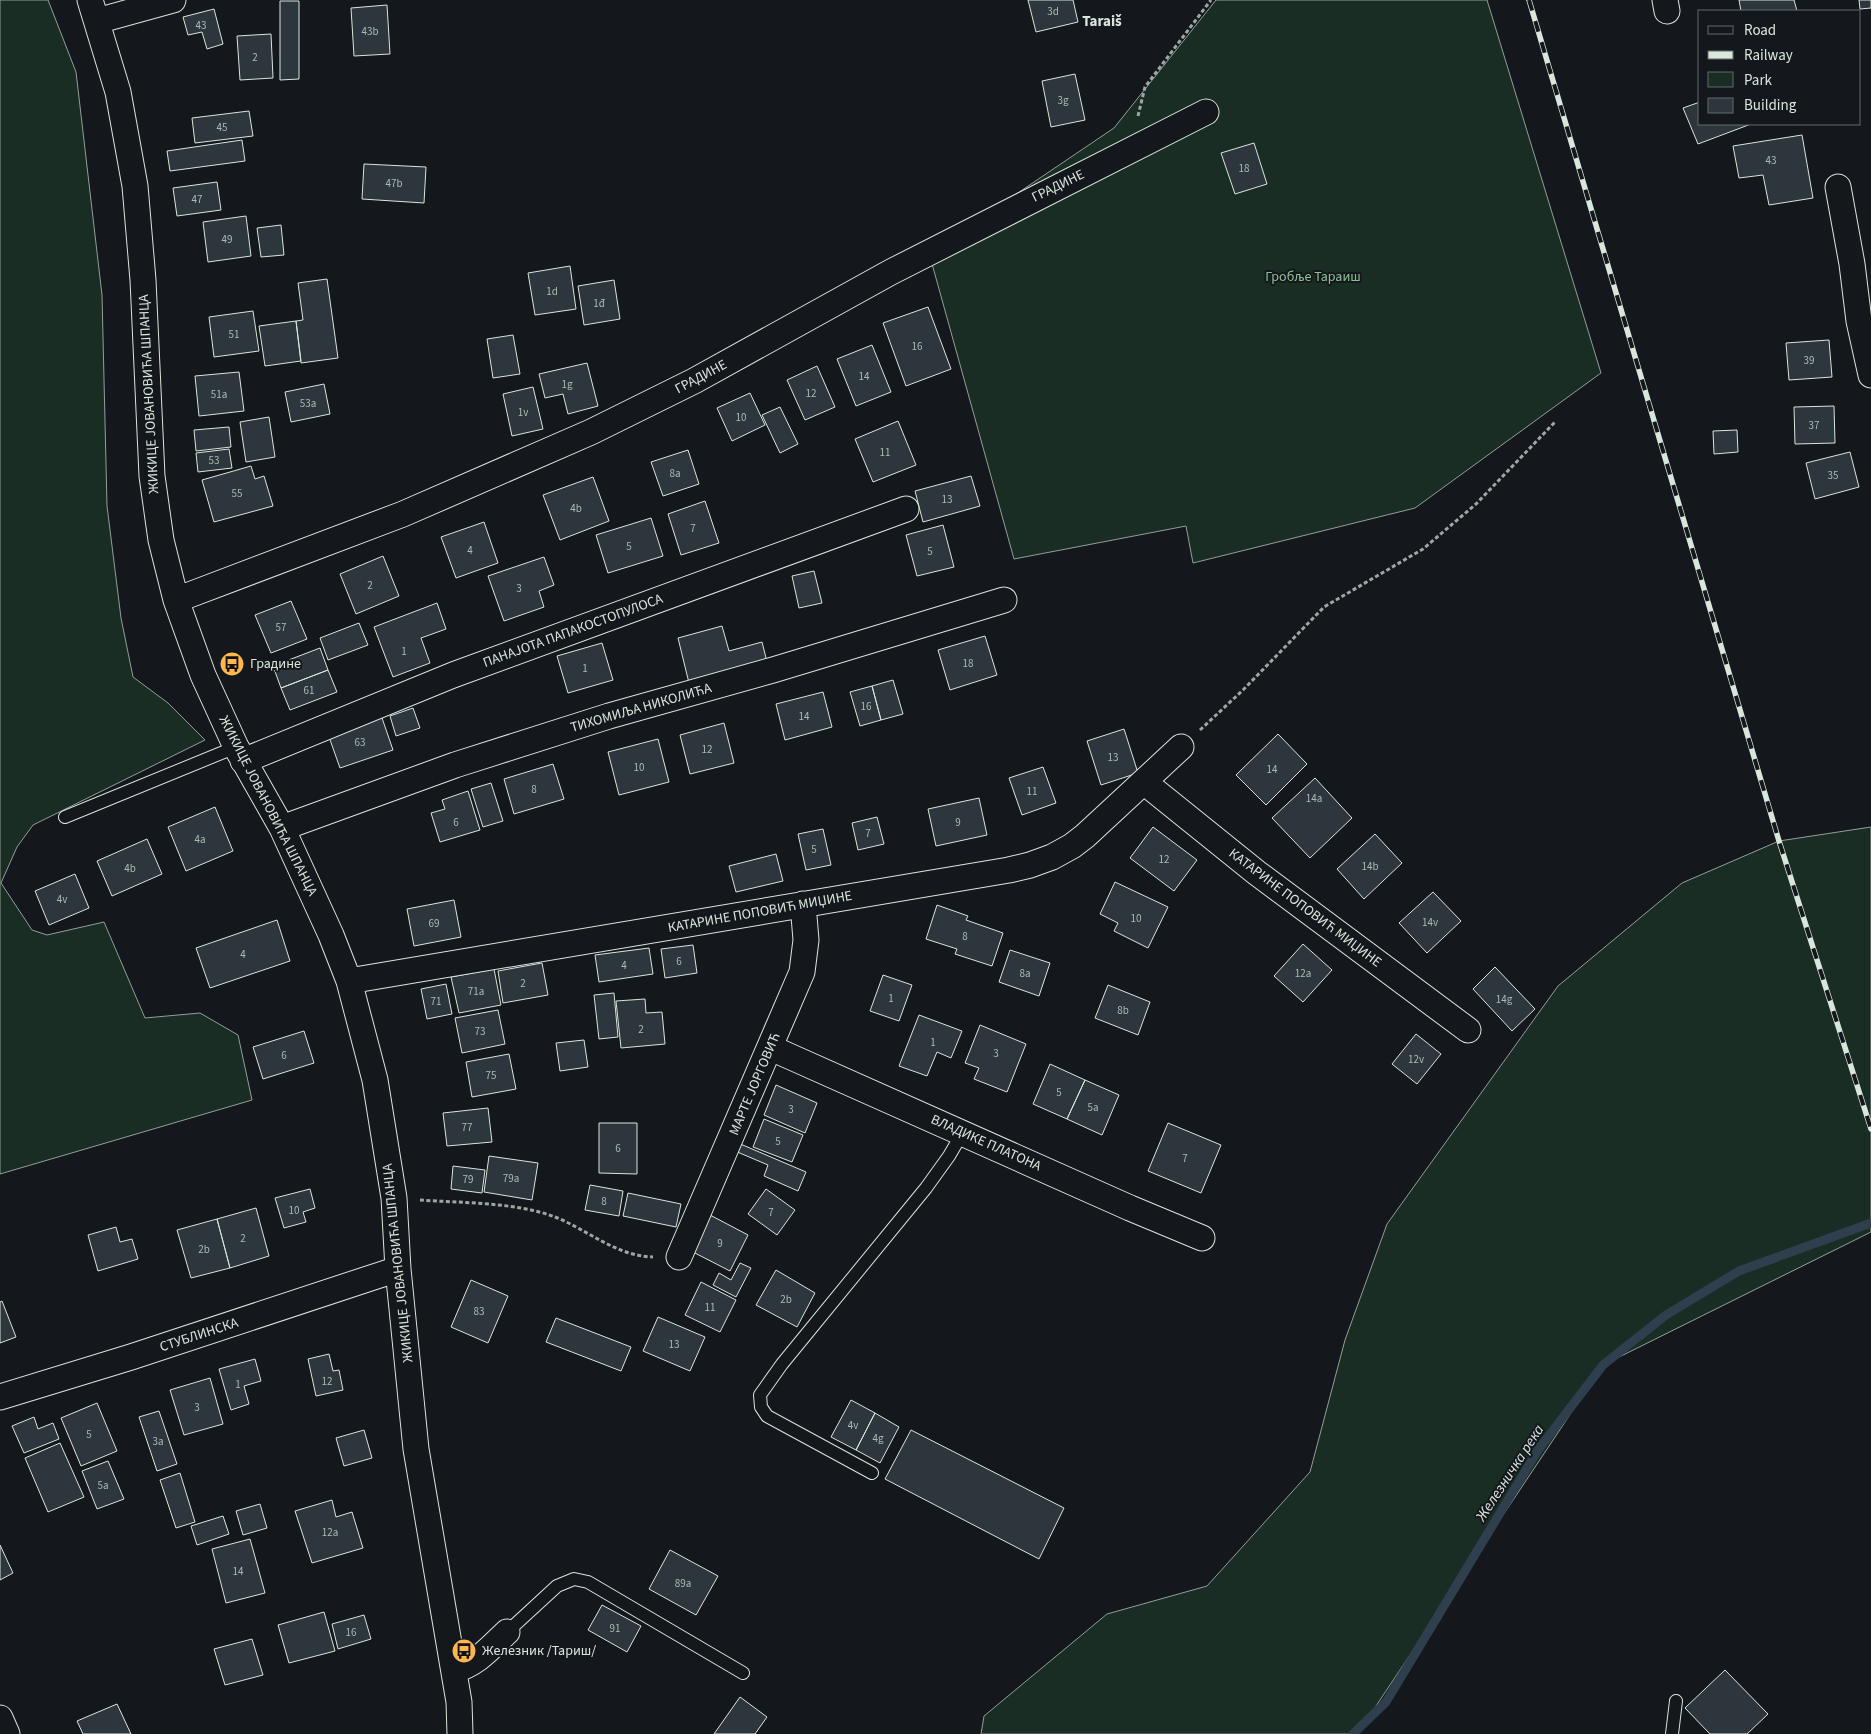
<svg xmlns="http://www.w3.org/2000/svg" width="1871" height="1734" viewBox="0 0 1871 1734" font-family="'Source Sans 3',sans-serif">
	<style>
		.green { fill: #1a2d24; stroke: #939e99 }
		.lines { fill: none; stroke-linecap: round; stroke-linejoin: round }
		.stream { stroke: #2f3f4d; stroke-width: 9 }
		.building { fill: #2c363c; stroke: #d8e6dc }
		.service-casing { stroke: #d8e6dc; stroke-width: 14 }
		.minor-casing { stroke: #d8e6dc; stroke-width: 27 }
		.path { stroke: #9da8a2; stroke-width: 3; stroke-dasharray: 4 2.5; stroke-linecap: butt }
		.service { stroke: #14181c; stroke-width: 12 }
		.minor { stroke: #14181c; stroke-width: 25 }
		.rail-casing { stroke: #d8e6dc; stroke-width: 5.5 }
		.rail { stroke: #14181c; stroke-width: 4; stroke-dasharray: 11; stroke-linecap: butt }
		.labels { text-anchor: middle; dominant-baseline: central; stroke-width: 4; stroke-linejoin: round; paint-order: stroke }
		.number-label { font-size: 11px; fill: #adbab4 }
		.street-label { font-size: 14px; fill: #d8e6dc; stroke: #14181c }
		.park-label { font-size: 14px; fill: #8ac095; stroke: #14181c }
		.poi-label { font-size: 14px; fill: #d8e6dc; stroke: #14181c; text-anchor: start }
		.neighbourhood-label { font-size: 15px; font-weight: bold; fill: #d8e6dc; stroke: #14181c }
		.water-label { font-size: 15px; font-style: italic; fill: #d8e6dc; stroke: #14181c }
	</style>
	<rect width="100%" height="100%" fill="#14181c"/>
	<path class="green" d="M 0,0 L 48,0 L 76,72 L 102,295 L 107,506 L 121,618 L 133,677 L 168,703 L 205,740 L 33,825 L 17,847 L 1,883 L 32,930 L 47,935 L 104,922 L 145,1018 L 200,1013 L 238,1035 L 252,1100 L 0,1174 Z
		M 1216,0 L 1487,0 L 1601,373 L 1415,508 L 1193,563 L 1186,526 L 1014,559 L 929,253 L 1114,128 Z
		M 1871,827 L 1871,1232 L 1603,1365 L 1366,1721 L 1349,1734 L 981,1734 L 984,1716 L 1107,1614 L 1207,1586 L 1310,1472 L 1345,1340 L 1387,1224 L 1558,986 L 1682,883 L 1779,841 Z"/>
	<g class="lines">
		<path class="stream" d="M 1353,1734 L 1386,1702 L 1538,1450 L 1603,1365 L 1666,1315 L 1739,1271 L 1871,1223"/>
	</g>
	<path class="building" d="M 1028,0 L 1073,0 L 1078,22 L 1036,32 Z
		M 1739,0 L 1794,0 L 1797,11 L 1741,11 Z
		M 1859,0 L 1871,0 L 1871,8 L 1860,9 Z
		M 280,1 L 299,1 L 299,79 L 280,80 Z
		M 387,5 L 390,54 L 354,56 L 351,8 Z
		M 214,9 L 223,44 L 207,49 L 202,32 L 188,35 L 183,17 Z
		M 271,34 L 273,78 L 240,80 L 237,36 Z
		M 1075,74 L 1085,120 L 1051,127 L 1042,81 Z
		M 1700,102 L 1700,124 L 1751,124 L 1698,144 L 1683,108 Z
		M 249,111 L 253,136 L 195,143 L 192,118 Z
		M 1802,135 L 1813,198 L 1769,205 L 1763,175 L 1739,178 L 1733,146 Z
		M 242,140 L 245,161 L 170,171 L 167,151 Z
		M 1254,143 L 1267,184 L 1235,194 L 1221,153 Z
		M 364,164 L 426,167 L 424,203 L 362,199 Z
		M 217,182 L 221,210 L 177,216 L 173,188 Z
		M 246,216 L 251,256 L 208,262 L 203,222 Z
		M 281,225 L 284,255 L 261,257 L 257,228 Z
		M 570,266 L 576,309 L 535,315 L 528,273 Z
		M 327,279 L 338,358 L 301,363 L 296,321 L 303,320 L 298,283 Z
		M 614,280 L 620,319 L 584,325 L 578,286 Z
		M 928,307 L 951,369 L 906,386 L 883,323 Z
		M 253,311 L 259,351 L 214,357 L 209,317 Z
		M 296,321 L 301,361 L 265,366 L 259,326 Z
		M 513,335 L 520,374 L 493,378 L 487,339 Z
		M 1829,340 L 1832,377 L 1789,380 L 1786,343 Z
		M 872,345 L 891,392 L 856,406 L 837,359 Z
		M 587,363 L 598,406 L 568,414 L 563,394 L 545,398 L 539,374 Z
		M 817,366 L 835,407 L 805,420 L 787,380 Z
		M 239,372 L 244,411 L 199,416 L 195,376 Z
		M 324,384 L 330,414 L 291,422 L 285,392 Z
		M 533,387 L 543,429 L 512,436 L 503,394 Z
		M 750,393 L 765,425 L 732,441 L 717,408 Z
		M 1834,406 L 1835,443 L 1795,444 L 1794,407 Z
		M 780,407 L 798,444 L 780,453 L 762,415 Z
		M 269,417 L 275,457 L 246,462 L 240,422 Z
		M 898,421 L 916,465 L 873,482 L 855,439 Z
		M 229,427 L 231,447 L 196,451 L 194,430 Z
		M 1737,430 L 1738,452 L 1714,454 L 1713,431 Z
		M 229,449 L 232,468 L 198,472 L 196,453 Z
		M 688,450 L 699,484 L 663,496 L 651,462 Z
		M 1850,452 L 1859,487 L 1815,499 L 1806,463 Z
		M 251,466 L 255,479 L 264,476 L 273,506 L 214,522 L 202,480 Z
		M 971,476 L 980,506 L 923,522 L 915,491 Z
		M 593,477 L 609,521 L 560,540 L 543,495 Z
		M 705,501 L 719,543 L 681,555 L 668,514 Z
		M 651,518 L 663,556 L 608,573 L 596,535 Z
		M 484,522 L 498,563 L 456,578 L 441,537 Z
		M 943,525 L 954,567 L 917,576 L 906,535 Z
		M 383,556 L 399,596 L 356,614 L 340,574 Z
		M 544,557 L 554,585 L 539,591 L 544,607 L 504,621 L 488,576 Z
		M 814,571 L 822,603 L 799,608 L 792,576 Z
		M 291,601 L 307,639 L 271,653 L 255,615 Z
		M 437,603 L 446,629 L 421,638 L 430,663 L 393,677 L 374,627 Z
		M 359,623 L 368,645 L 328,660 L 320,638 Z
		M 722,626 L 729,651 L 762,642 L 767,662 L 689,683 L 678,638 Z
		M 985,636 L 997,675 L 950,690 L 938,650 Z
		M 602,643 L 613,680 L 568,693 L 557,656 Z
		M 320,648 L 328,670 L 281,688 L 273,666 Z
		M 328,670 L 337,692 L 290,710 L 281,688 Z
		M 893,680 L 903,714 L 881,720 L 872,686 Z
		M 872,686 L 881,720 L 860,726 L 850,692 Z
		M 823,692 L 832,727 L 785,740 L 776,704 Z
		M 413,708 L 420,728 L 396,736 L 390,716 Z
		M 381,715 L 393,750 L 340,768 L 328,734 Z
		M 724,723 L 734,763 L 690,774 L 680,735 Z
		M 1124,729 L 1138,773 L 1101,785 L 1087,741 Z
		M 1278,734 L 1307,764 L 1266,805 L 1236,775 Z
		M 658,739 L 669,782 L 619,795 L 608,752 Z
		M 553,764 L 564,799 L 514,814 L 504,779 Z
		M 1043,767 L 1056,803 L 1022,815 L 1009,778 Z
		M 1315,778 L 1352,818 L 1310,858 L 1272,818 Z
		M 491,783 L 503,821 L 483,827 L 471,789 Z
		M 468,791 L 480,830 L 440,842 L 431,813 L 445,809 L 442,800 Z
		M 979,798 L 987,835 L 936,846 L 928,809 Z
		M 215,807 L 233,851 L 186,871 L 168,827 Z
		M 877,817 L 884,844 L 858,850 L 852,823 Z
		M 1153,827 L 1197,860 L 1174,891 L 1130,858 Z
		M 823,829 L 831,865 L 806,870 L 798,834 Z
		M 1375,834 L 1402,863 L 1364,899 L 1337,869 Z
		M 147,839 L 162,874 L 112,896 L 97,861 Z
		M 776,854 L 783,881 L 736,892 L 729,866 Z
		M 75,874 L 89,908 L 49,925 L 35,891 Z
		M 1115,882 L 1168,907 L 1148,948 L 1114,931 L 1118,923 L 1100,914 Z
		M 1433,892 L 1461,921 L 1427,953 L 1399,923 Z
		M 454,900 L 461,937 L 414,946 L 407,909 Z
		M 937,905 L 968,916 L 966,920 L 1003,933 L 992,966 L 955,954 L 957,949 L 926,939 Z
		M 277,920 L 290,961 L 210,988 L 196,948 Z
		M 1303,944 L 1332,970 L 1303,1002 L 1274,976 Z
		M 693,945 L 697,973 L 665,978 L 661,949 Z
		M 649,948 L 653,974 L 599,982 L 595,955 Z
		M 1010,950 L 1050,963 L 1039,996 L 999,982 Z
		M 542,963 L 548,995 L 503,1003 L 498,971 Z
		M 1495,967 L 1535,1009 L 1512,1031 L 1473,989 Z
		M 494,969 L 501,1005 L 459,1013 L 451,977 Z
		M 883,975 L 912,985 L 899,1021 L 870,1011 Z
		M 446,984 L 452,1014 L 427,1019 L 421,989 Z
		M 1108,985 L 1150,1002 L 1138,1035 L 1095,1018 Z
		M 614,993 L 618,1037 L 599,1039 L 594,995 Z
		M 645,999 L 646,1013 L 662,1012 L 665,1044 L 621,1048 L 616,1001 Z
		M 498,1010 L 505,1044 L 462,1053 L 455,1018 Z
		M 919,1015 L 962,1031 L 951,1058 L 937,1052 L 927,1076 L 899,1066 Z
		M 980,1025 L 1026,1044 L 1007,1092 L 974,1079 L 979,1068 L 965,1063 Z
		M 304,1031 L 314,1063 L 263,1079 L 253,1047 Z
		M 1416,1034 L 1441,1054 L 1417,1084 L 1392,1064 Z
		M 584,1040 L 588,1067 L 560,1071 L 556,1043 Z
		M 509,1054 L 516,1089 L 472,1097 L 466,1062 Z
		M 1050,1064 L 1085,1080 L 1067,1119 L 1033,1104 Z
		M 1085,1080 L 1119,1095 L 1102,1135 L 1067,1119 Z
		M 776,1085 L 817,1103 L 805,1133 L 764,1115 Z
		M 488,1108 L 492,1142 L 447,1146 L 443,1113 Z
		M 764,1119 L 803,1135 L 792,1162 L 753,1147 Z
		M 599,1123 L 637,1123 L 637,1174 L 599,1173 Z
		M 1168,1123 L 1221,1145 L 1201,1193 L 1148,1171 Z
		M 738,1143 L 806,1172 L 798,1191 L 764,1176 L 768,1165 L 735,1151 Z
		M 489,1156 L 538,1163 L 532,1200 L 484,1192 Z
		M 453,1166 L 485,1170 L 482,1193 L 451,1189 Z
		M 590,1185 L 623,1191 L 619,1216 L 585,1210 Z
		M 310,1189 L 315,1208 L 303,1212 L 306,1222 L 284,1228 L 275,1198 Z
		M 766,1189 L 795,1210 L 777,1235 L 748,1214 Z
		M 628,1193 L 681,1204 L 676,1227 L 623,1216 Z
		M 256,1208 L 269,1256 L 230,1268 L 217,1219 Z
		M 710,1215 L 748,1235 L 730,1271 L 691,1251 Z
		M 217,1219 L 230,1268 L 191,1278 L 177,1230 Z
		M 116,1227 L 120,1242 L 132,1239 L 138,1259 L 98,1271 L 88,1235 Z
		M 740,1263 L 751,1268 L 736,1297 L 713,1285 L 719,1273 L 731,1280 Z
		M 776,1270 L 815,1293 L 797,1327 L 756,1305 Z
		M 471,1280 L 508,1296 L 488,1343 L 451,1327 Z
		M 701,1282 L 736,1300 L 720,1332 L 685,1315 Z
		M 2,1301 L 16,1337 L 0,1343 L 0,1302 Z
		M 658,1317 L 705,1337 L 690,1371 L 643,1351 Z
		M 556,1318 L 631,1347 L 621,1371 L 546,1342 Z
		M 329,1354 L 333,1371 L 339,1370 L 343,1390 L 316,1396 L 308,1359 Z
		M 255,1359 L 261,1381 L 244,1386 L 249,1404 L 231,1410 L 219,1369 Z
		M 210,1378 L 223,1424 L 184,1435 L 170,1390 Z
		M 851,1400 L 875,1413 L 856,1450 L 831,1437 Z
		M 97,1403 L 117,1451 L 81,1466 L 61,1418 Z
		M 159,1411 L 177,1464 L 157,1471 L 139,1417 Z
		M 875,1413 L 899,1427 L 880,1463 L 856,1450 Z
		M 34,1417 L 38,1429 L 53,1423 L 59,1439 L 24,1453 L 12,1426 Z
		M 364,1430 L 372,1458 L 344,1466 L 336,1438 Z
		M 911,1430 L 1064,1508 L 1039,1559 L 885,1479 Z
		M 60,1443 L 84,1497 L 48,1512 L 25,1458 Z
		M 108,1461 L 124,1499 L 97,1509 L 82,1471 Z
		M 180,1473 L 195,1522 L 176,1528 L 160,1480 Z
		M 332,1500 L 336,1517 L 352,1512 L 363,1548 L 312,1563 L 295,1511 Z
		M 260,1504 L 267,1528 L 243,1535 L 236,1511 Z
		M 223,1516 L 229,1534 L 197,1545 L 191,1526 Z
		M 250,1539 L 265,1593 L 226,1603 L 212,1549 Z
		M 0,1545 L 13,1573 L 0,1580 Z
		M 670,1550 L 718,1576 L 696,1615 L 649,1589 Z
		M 602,1605 L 641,1626 L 627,1652 L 588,1630 Z
		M 324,1612 L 335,1651 L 289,1663 L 278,1625 Z
		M 364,1615 L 371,1639 L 338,1649 L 332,1624 Z
		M 252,1639 L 263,1675 L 225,1685 L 214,1649 Z
		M 1725,1670 L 1768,1714 L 1747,1734 L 1710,1734 L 1685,1708 Z
		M 740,1697 L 767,1717 L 755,1734 L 714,1734 Z
		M 117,1704 L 131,1734 L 83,1734 L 77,1721 Z"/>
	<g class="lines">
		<defs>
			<path id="service" d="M 65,817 L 236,747
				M 872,1473 L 767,1416 L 761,1407 L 760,1395 L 782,1364 L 926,1188 L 949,1156 L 963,1132
				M 507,1632 L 557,1586 L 574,1579 L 588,1582 L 743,1673
				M 1672,1734 L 1676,1701"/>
			<path id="minor" d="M 90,0 L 118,92 L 135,186 L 143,280 L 152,476 L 161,540 L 176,600 L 203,675 L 236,747 L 282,828 L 331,935 L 349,981 L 375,1080 L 394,1198 L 398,1269 L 416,1449 L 459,1702 L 460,1734
				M 1665,0 L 1667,11
				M 97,21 L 173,0
				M 1838,187 L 1852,264 L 1859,321 L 1871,375
				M 176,600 L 403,514 L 591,432 L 694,381 L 891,272 L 1206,112
				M 243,761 L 453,675 L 906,509
				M 1144,782 L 1257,873 L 1468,1030
				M 282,828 L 455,765 L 609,716 L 773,670 L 1004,600
				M 349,981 L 1009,870 L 1030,865 L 1052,857 L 1072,846 L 1085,836 L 1181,747
				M 771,1048 L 1130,1208 L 1202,1238
				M 679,1257 L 802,972 L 806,940 L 803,904
				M 0,1397 L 131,1357 L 398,1269
				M 454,1670 C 476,1665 491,1647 507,1632
				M 0,1718 L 7,1734"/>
		</defs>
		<use href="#service" class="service-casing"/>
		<use href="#minor" class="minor-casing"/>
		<path class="path" d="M 1138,116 L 1145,87 L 1211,0
			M 1200,730 L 1243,690 L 1324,607 L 1423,549 L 1476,504 L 1555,422
			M 420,1200 C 461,1203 516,1202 555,1217 C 588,1230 616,1256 653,1257"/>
		<use href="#service" class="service"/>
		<use href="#minor" class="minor"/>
		<defs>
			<path id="rail" d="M 1529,0 L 1779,841 L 1871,1129"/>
		</defs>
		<use href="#rail" class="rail-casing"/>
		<use href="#rail" class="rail"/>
	</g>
	<defs>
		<symbol id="bus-disc" viewBox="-11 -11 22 22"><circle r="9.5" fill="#ffb74d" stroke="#14181c"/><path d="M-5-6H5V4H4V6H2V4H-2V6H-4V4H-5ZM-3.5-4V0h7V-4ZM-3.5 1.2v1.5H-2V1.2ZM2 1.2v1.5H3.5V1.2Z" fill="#111"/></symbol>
	</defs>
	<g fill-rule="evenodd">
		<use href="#bus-disc" x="218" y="650" width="28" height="28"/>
		<use href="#bus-disc" x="450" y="1637" width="28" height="28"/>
	</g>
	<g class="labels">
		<g class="number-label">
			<text x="1053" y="11">3d</text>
			<text x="201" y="25">43</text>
			<text x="370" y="31">43b</text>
			<text x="255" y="57">2</text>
			<text x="1063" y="100">3g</text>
			<text x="222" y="127">45</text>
			<text x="1771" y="160">43</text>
			<text x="1244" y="168">18</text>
			<text x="394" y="183">47b</text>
			<text x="197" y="199">47</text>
			<text x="227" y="239">49</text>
			<text x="552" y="291">1d</text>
			<text x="599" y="303">1đ</text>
			<text x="234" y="334">51</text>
			<text x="917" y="346">16</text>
			<text x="1809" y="360">39</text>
			<text x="864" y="376">14</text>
			<text x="567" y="384">1g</text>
			<text x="811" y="393">12</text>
			<text x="219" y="394">51a</text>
			<text x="308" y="403">53a</text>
			<text x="523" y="412">1v</text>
			<text x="741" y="417">10</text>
			<text x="1814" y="425">37</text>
			<text x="885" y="452">11</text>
			<text x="214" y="460">53</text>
			<text x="675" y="473">8a</text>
			<text x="1833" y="475">35</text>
			<text x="237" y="493">55</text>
			<text x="947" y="499">13</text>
			<text x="576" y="508">4b</text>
			<text x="693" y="528">7</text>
			<text x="629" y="546">5</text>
			<text x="470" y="550">4</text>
			<text x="930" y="551">5</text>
			<text x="370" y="585">2</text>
			<text x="519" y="588">3</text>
			<text x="281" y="627">57</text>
			<text x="404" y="651">1</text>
			<text x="968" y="663">18</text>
			<text x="585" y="668">1</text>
			<text x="309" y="690">61</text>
			<text x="866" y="706">16</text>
			<text x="804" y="716">14</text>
			<text x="360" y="742">63</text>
			<text x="707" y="749">12</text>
			<text x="1113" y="757">13</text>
			<text x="639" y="767">10</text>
			<text x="1272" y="769">14</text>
			<text x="534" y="789">8</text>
			<text x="1032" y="791">11</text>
			<text x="1314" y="798">14a</text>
			<text x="456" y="822">6</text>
			<text x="958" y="822">9</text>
			<text x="868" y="833">7</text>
			<text x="200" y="839">4a</text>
			<text x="814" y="849">5</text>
			<text x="1164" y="859">12</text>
			<text x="1370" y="866">14b</text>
			<text x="130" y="868">4b</text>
			<text x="62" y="899">4v</text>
			<text x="1136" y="918">10</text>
			<text x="1430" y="922">14v</text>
			<text x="434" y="923">69</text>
			<text x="965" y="936">8</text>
			<text x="243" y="954">4</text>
			<text x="679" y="961">6</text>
			<text x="624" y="965">4</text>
			<text x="1025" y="973">8a</text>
			<text x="1303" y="973">12a</text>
			<text x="523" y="983">2</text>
			<text x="476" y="991">71a</text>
			<text x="891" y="998">1</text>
			<text x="1504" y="999">14g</text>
			<text x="436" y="1001">71</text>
			<text x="1123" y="1010">8b</text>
			<text x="641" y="1029">2</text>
			<text x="480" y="1031">73</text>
			<text x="933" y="1042">1</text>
			<text x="996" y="1053">3</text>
			<text x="284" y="1055">6</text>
			<text x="1416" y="1059">12v</text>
			<text x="491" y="1075">75</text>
			<text x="1059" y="1092">5</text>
			<text x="1093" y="1107">5a</text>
			<text x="791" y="1109">3</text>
			<text x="467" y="1127">77</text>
			<text x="778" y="1141">5</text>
			<text x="618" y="1148">6</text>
			<text x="1185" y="1158">7</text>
			<text x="511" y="1178">79a</text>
			<text x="468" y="1179">79</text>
			<text x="604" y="1201">8</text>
			<text x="294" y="1210">10</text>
			<text x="771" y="1212">7</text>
			<text x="243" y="1238">2</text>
			<text x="720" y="1243">9</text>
			<text x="204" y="1249">2b</text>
			<text x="786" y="1299">2b</text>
			<text x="710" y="1307">11</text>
			<text x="479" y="1311">83</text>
			<text x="674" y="1344">13</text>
			<text x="327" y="1381">12</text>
			<text x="238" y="1384">1</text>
			<text x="197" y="1407">3</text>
			<text x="853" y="1425">4v</text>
			<text x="89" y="1434">5</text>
			<text x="878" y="1438">4g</text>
			<text x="158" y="1441">3a</text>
			<text x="103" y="1485">5a</text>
			<text x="330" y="1532">12a</text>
			<text x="238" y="1571">14</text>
			<text x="683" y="1583">89a</text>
			<text x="615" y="1628">91</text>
			<text x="351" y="1632">16</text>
		</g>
		<g class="street-label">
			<text transform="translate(1058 186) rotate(-26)">ГРАДИНЕ</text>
			<text transform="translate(701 377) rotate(-28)">ГРАДИНЕ</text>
			<text transform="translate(149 394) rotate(-93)">ЖИКИЦЕ ЈОВАНОВИЋА ШПАНЦА</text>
			<text transform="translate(573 631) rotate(-20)">ПАНАЈОТА ПАПАКОСТОПУЛОСА</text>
			<text transform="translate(641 708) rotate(-16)">ТИХОМИЉА НИКОЛИЋА</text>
			<text transform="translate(268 806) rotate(63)">ЖИКИЦЕ ЈОВАНОВИЋА ШПАНЦА</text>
			<text transform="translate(1305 908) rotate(37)">КАТАРИНЕ ПОПОВИЋ МИЏИНЕ</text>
			<text transform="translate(760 912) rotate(-10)">КАТАРИНЕ ПОПОВИЋ МИЏИНЕ</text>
			<text transform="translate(755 1084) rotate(-67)">МАРТЕ ЈОРГОВИЋ</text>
			<text transform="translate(986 1143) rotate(24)">ВЛАДИКЕ ПЛАТОНА</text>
			<text transform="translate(398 1263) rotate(-96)">ЖИКИЦЕ ЈОВАНОВИЋА ШПАНЦА</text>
			<text transform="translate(199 1335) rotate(-18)">СТУБЛИНСКА</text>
		</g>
		<g class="park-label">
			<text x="1313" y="277">Гробље Тараиш</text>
		</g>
		<g class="poi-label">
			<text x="250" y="664">Градине</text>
			<text x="482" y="1651">Железник /Тариш/</text>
		</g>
		<g class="neighbourhood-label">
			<text x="1102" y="21">Taraiš</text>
		</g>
		<g class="water-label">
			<text transform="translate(1510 1473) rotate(-57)">Железничка река</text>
		</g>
	</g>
	<rect x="1698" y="10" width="162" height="115" fill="#14181c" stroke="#626a69"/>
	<rect x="1708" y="26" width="25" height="8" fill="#14181c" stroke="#626a69"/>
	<text x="1744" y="35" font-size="15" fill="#d8e6dc">Road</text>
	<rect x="1708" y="51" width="25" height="8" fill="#d8e6dc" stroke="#626a69"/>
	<text x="1744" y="60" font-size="15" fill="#d8e6dc">Railway</text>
	<rect x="1708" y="72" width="25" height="15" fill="#1a2d24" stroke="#626a69"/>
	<text x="1744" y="85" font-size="15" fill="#d8e6dc">Park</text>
	<rect x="1708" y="98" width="25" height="15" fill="#2c363c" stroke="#626a69"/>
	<text x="1744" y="110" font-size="15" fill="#d8e6dc">Building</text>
</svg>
